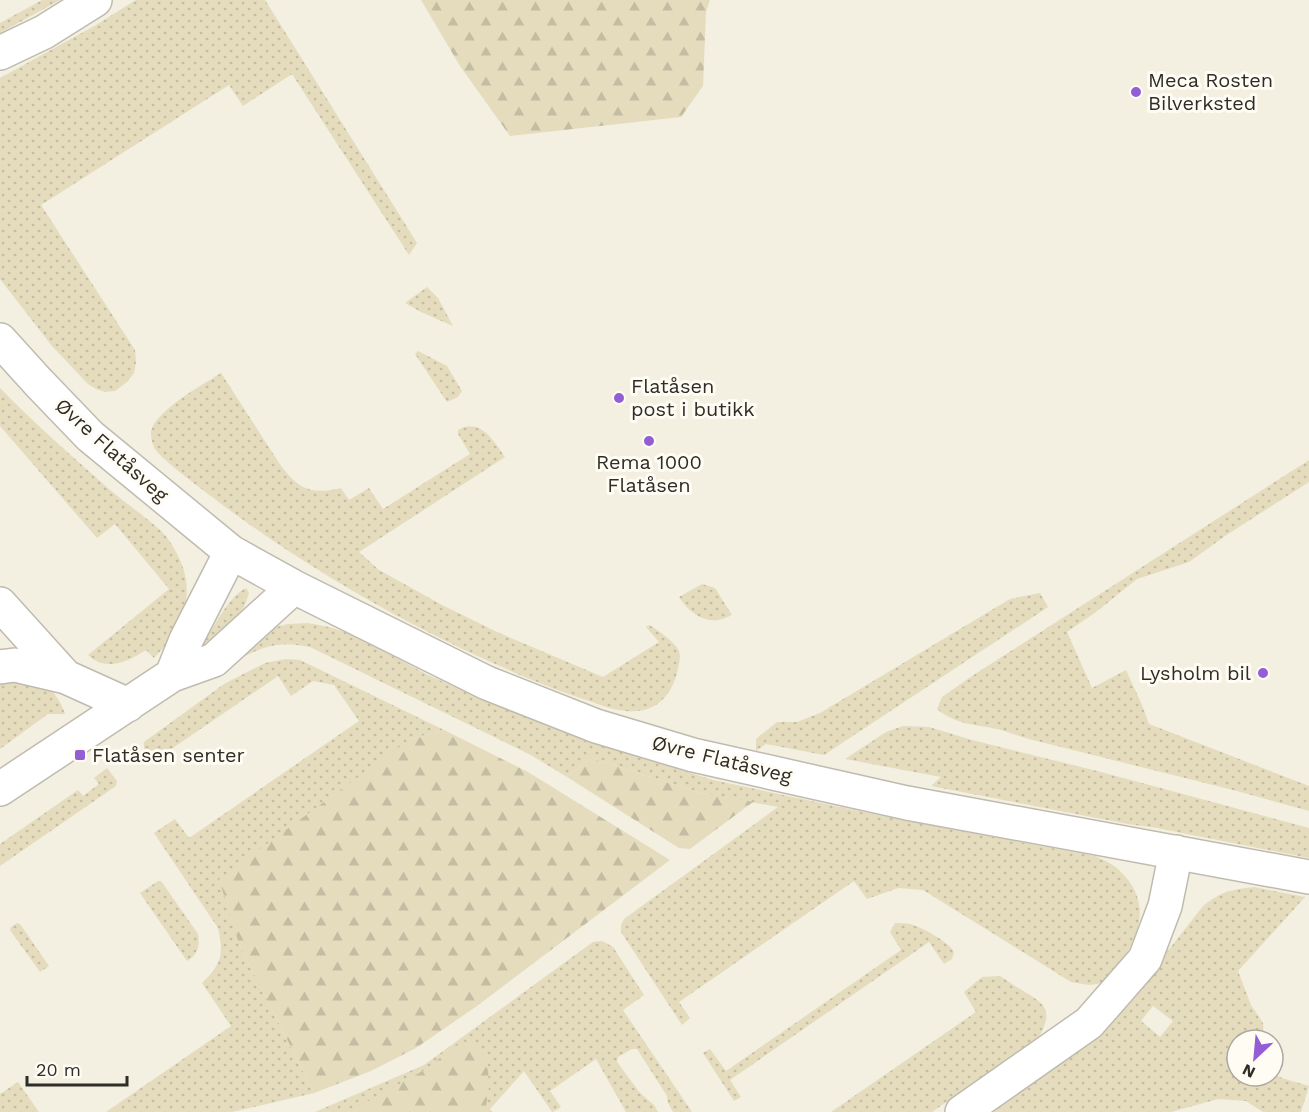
<svg xmlns="http://www.w3.org/2000/svg" width="1309" height="1112" viewBox="0 0 1309 1112" font-family="'Work Sans',sans-serif">
	<style>
		.grass { fill: url(#grass-dots); fill-rule: evenodd }
		.forest { fill: url(#forest-firs) }
		.lines { fill: none; stroke-linecap: round; stroke-linejoin: round }
		.minor-casing { stroke: #bfbbae; stroke-width: 36 }
		.minor { stroke: #fff; stroke-width: 33 }
		.poi-dot { fill: #935dd5; stroke: #fffcf4; stroke-width: 2 }
		.labels { text-anchor: middle; dominant-baseline: central; stroke-width: 6; stroke-linejoin: round; paint-order: stroke }
		.poi-label { font-size: 20px; fill: #2f2d28; stroke: #fffcf4; text-anchor: start }
		.street-label { font-size: 20px; fill: #2f2d28; stroke: #fffcf4 }
	</style>
	<defs>
		<pattern id="grass-dots" width="8" height="8" patternUnits="userSpaceOnUse" patternTransform="scale(1.5)"><rect width="8" height="8" fill="#e5dcbe"/><path d="M2 2h.1M6 6h.1" fill="none" stroke="#c5bda3" stroke-width="1.8" stroke-linecap="round"/></pattern>
		<pattern id="forest-firs" width="22" height="20" patternUnits="userSpaceOnUse" patternTransform="scale(1.5)"><rect width="22" height="20" fill="#e5dcbe"/><path d="M5 1l3.5 6h-7zM16 11l3.5 6h-7z" fill="#c5bda3"/></pattern>
	</defs>
	<rect width="100%" height="100%" fill="#f3efe1"/>
	<path class="grass" d="M 42,0 L 60,0 L 0,33 L 0,23 Z
		M 136,0 L 265,0 L 417,243 L 409,255 L 292,74 L 243,106 L 229,85 L 41,205 L 135,350 L 136,362 L 134,373 L 127,382 L 115,391 L 105,392 L 96,389 L 88,384 L 52,346 L 0,279 L 0,78 L 96,25 Z
		M 427,287 L 438,298 L 453,326 L 421,312 L 405,303 Z
		M 418,351 L 447,366 L 462,391 L 458,397 L 447,402 L 415,354 Z
		M 221,373 C 236,396 251,419 266,443 C 275,456 284,473 297,483 C 310,493 325,492 341,488 L 349,500 L 369,488 L 383,509 L 470,454 L 458,434 L 458,430 C 481,417 494,442 505,457 L 359,552 L 379,570 L 442,605 L 497,632 L 603,677 L 659,642 L 646,627 L 649,625 C 657,629 676,643 679,651 C 681,657 679,663 678,669 C 671,700 652,716 619,710 C 609,709 599,704 589,701 C 567,694 546,686 525,677 C 413,630 305,568 208,494 C 197,485 159,458 154,447 C 152,443 151,437 151,434 C 151,413 204,384 221,373 Z
		M 0,388 C 32,421 66,451 100,481 C 119,499 141,513 160,530 C 167,536 172,545 176,552 C 198,591 184,629 154,658 L 146,650 C 127,662 107,672 88,655 L 169,589 L 115,524 L 97,538 L 0,426 Z
		M 1309,460 L 1309,482 L 1228,534 L 1189,562 L 1137,579 L 1096,612 L 1067,632 L 1092,688 L 1126,670 L 1142,705 L 1149,724 L 1309,786 L 1309,811 L 1237,791 L 1025,738 C 1017,736 1009,732 1001,730 C 978,724 957,726 937,709 L 942,697 L 972,676 Z
		M 702,584 L 715,588 L 732,615 C 727,617 722,620 717,620 C 701,622 687,610 679,597 Z
		M 246,588 L 249,593 L 244,607 L 224,637 L 199,651 C 210,634 228,596 246,588 Z
		M 1040,593 L 1048,607 L 824,755 L 766,744 L 756,751 L 756,739 L 777,722 L 797,722 L 820,713 L 1010,599 Z
		M 308,623 L 329,627 L 354,635 L 428,675 L 491,703 L 550,727 L 604,746 L 713,780 L 887,817 L 1095,856 C 1103,860 1113,864 1119,870 C 1159,907 1134,949 1105,983 L 1089,985 L 1071,982 L 923,890 L 898,888 L 867,899 L 854,881 L 679,1002 L 690,1018 L 682,1025 L 621,932 L 621,925 L 624,919 L 778,807 L 697,792 L 591,758 L 567,777 L 529,754 L 310,647 C 299,645 288,643 277,645 C 255,648 235,662 216,671 L 272,628 L 288,624 Z
		M 286,659 L 300,660 L 444,730 L 410,739 L 239,944 L 314,1093 L 232,1112 L 106,1112 L 231,1026 L 202,983 C 222,964 224,954 218,928 L 154,833 L 175,819 L 189,838 L 359,721 L 334,685 L 313,681 L 291,696 L 278,676 L 151,763 L 149,762 L 144,753 L 144,742 L 224,684 L 265,663 Z
		M 13,679 C 21,679 31,678 38,680 C 50,684 62,703 65,714 L 48,714 L 0,749 L 0,684 Z
		M 903,726 L 929,727 L 972,740 L 1101,772 L 1309,828 L 1309,858 L 1157,828 L 1128,824 L 931,786 L 941,777 L 845,759 L 886,732 Z
		M 107,768 L 117,781 L 116,786 L 0,866 L 0,844 L 78,790 L 83,796 L 99,784 L 94,778 Z
		M 158,881 L 161,881 L 198,934 C 200,945 198,955 187,961 L 140,893 Z
		M 1254,887 L 1305,897 L 1238,971 L 1251,1005 L 1263,1023 L 1264,1040 L 1237,1040 L 1237,1076 L 1273,1076 L 1273,1074 L 1285,1079 L 1309,1086 L 1301,1112 L 1263,1112 L 1246,1101 L 1218,1099 L 1171,1112 L 987,1112 L 1042,1076 L 1086,1044 L 1112,1022 L 1203,906 C 1222,891 1230,890 1254,887 ZM 1153,1006 L 1173,1021 L 1160,1037 L 1141,1021 Z
		M 17,923 L 20,924 L 49,966 L 40,972 L 10,930 L 11,927 Z
		M 895,923 C 900,923 905,923 910,924 C 922,927 949,942 954,952 L 952,959 L 944,964 L 929,942 L 730,1080 L 741,1097 L 734,1101 L 703,1053 L 710,1049 L 726,1071 L 901,950 L 890,932 Z
		M 602,941 L 613,947 L 644,995 L 623,1010 L 692,1112 L 673,1112 L 668,1103 L 667,1096 L 637,1049 L 632,1049 L 618,1057 L 617,1062 L 640,1093 L 654,1105 L 658,1112 L 626,1112 L 596,1059 L 550,1091 L 561,1107 L 553,1112 L 552,1112 L 524,1071 L 490,1109 L 493,1112 L 315,1112 L 424,1065 L 593,942 Z
		M 1000,976 C 1008,981 1016,987 1025,992 C 1049,1006 1052,1013 1038,1039 L 932,1112 L 831,1112 L 976,1012 L 964,992 L 982,977 Z
		M 18,1082 L 39,1112 L 0,1112 L 0,1094 Z"/>
	<path class="forest" d="M 421,0 L 710,0 L 706,12 L 703,86 L 681,117 L 510,136 L 460,66 Z
		M 444,730 L 528,772 L 670,860 L 477,1006 L 416,1048 L 371,1071 L 314,1093 L 239,944 L 219,879 L 410,739 Z
		M 591,758 L 697,792 L 753,802 L 690,849 L 679,848 L 567,777 Z
		M 461,1040 L 487,1052 L 489,1087 L 485,1112 L 340,1112 L 363,1104 L 428,1068 Z"/>
	<g class="lines">
		<defs>
			<path id="minor" d="M 0,53 L 44,32 L 95,0
				M 0,340 L 39,383 L 90,436 L 231,552 L 294,587 L 487,683 L 596,726 L 693,755 L 907,803 L 1309,877
				M 0,604 L 66,677
				M 0,667 L 15,665 L 66,677 L 128,705
				M 172,675 L 186,640 L 231,552
				M 0,789 L 172,675 L 214,660 L 294,587
				M 962,1112 L 1089,1023 L 1145,959 L 1165,906 L 1176,852"/>
		</defs>
		<use href="#minor" class="minor-casing"/>
		<use href="#minor" class="minor"/>
	</g>
	<g class="poi-dot">
		<circle cx="1136" cy="92" r="6"/>
		<circle cx="619" cy="398" r="6"/>
		<circle cx="649" cy="441" r="6"/>
		<circle cx="1263" cy="673" r="6"/>
		<rect x="74" y="749" width="12" height="12" rx="3"/>
	</g>
	<g class="labels">
		<g class="poi-label">
			<text x="1148" y="80">Meca Rosten<tspan x="1148" dy="23">Bilverksted</tspan></text>
			<text x="631" y="386">Flatåsen<tspan x="631" dy="23">post i butikk</tspan></text>
			<text x="649" y="462" text-anchor="middle">Rema 1000<tspan x="649" dy="23">Flatåsen</tspan></text>
			<text x="1251" y="673" text-anchor="end">Lysholm bil</text>
			<text x="92" y="755">Flatåsen senter</text>
		</g>
		<g class="street-label">
			<text transform="translate(112 450) rotate(42)">Øvre Flatåsveg</text>
			<text transform="translate(722 759) rotate(14)">Øvre Flatåsveg</text>
		</g>
	</g>
	<g transform="translate(1255 1058) rotate(206)"><circle r="28" fill="#fffcf4" stroke="#aca9a2" stroke-width="1.5"/>
	<path d="M0-4.5L10 22L0 15L-10 22Z" fill="#935dd5"/>
	<text y="-9" font-size="16" font-weight="bold" text-anchor="middle" fill="#2f2d28">N</text>
	</g>
	<path d="M27 1076v9h100v-9" fill="none" stroke="#2f2d28" stroke-width="3"/>
	<text x="36" y="1076" font-size="18" fill="#2f2d28" stroke="#fffcf4" stroke-width="4.5" paint-order="stroke">20 m</text>
</svg>
